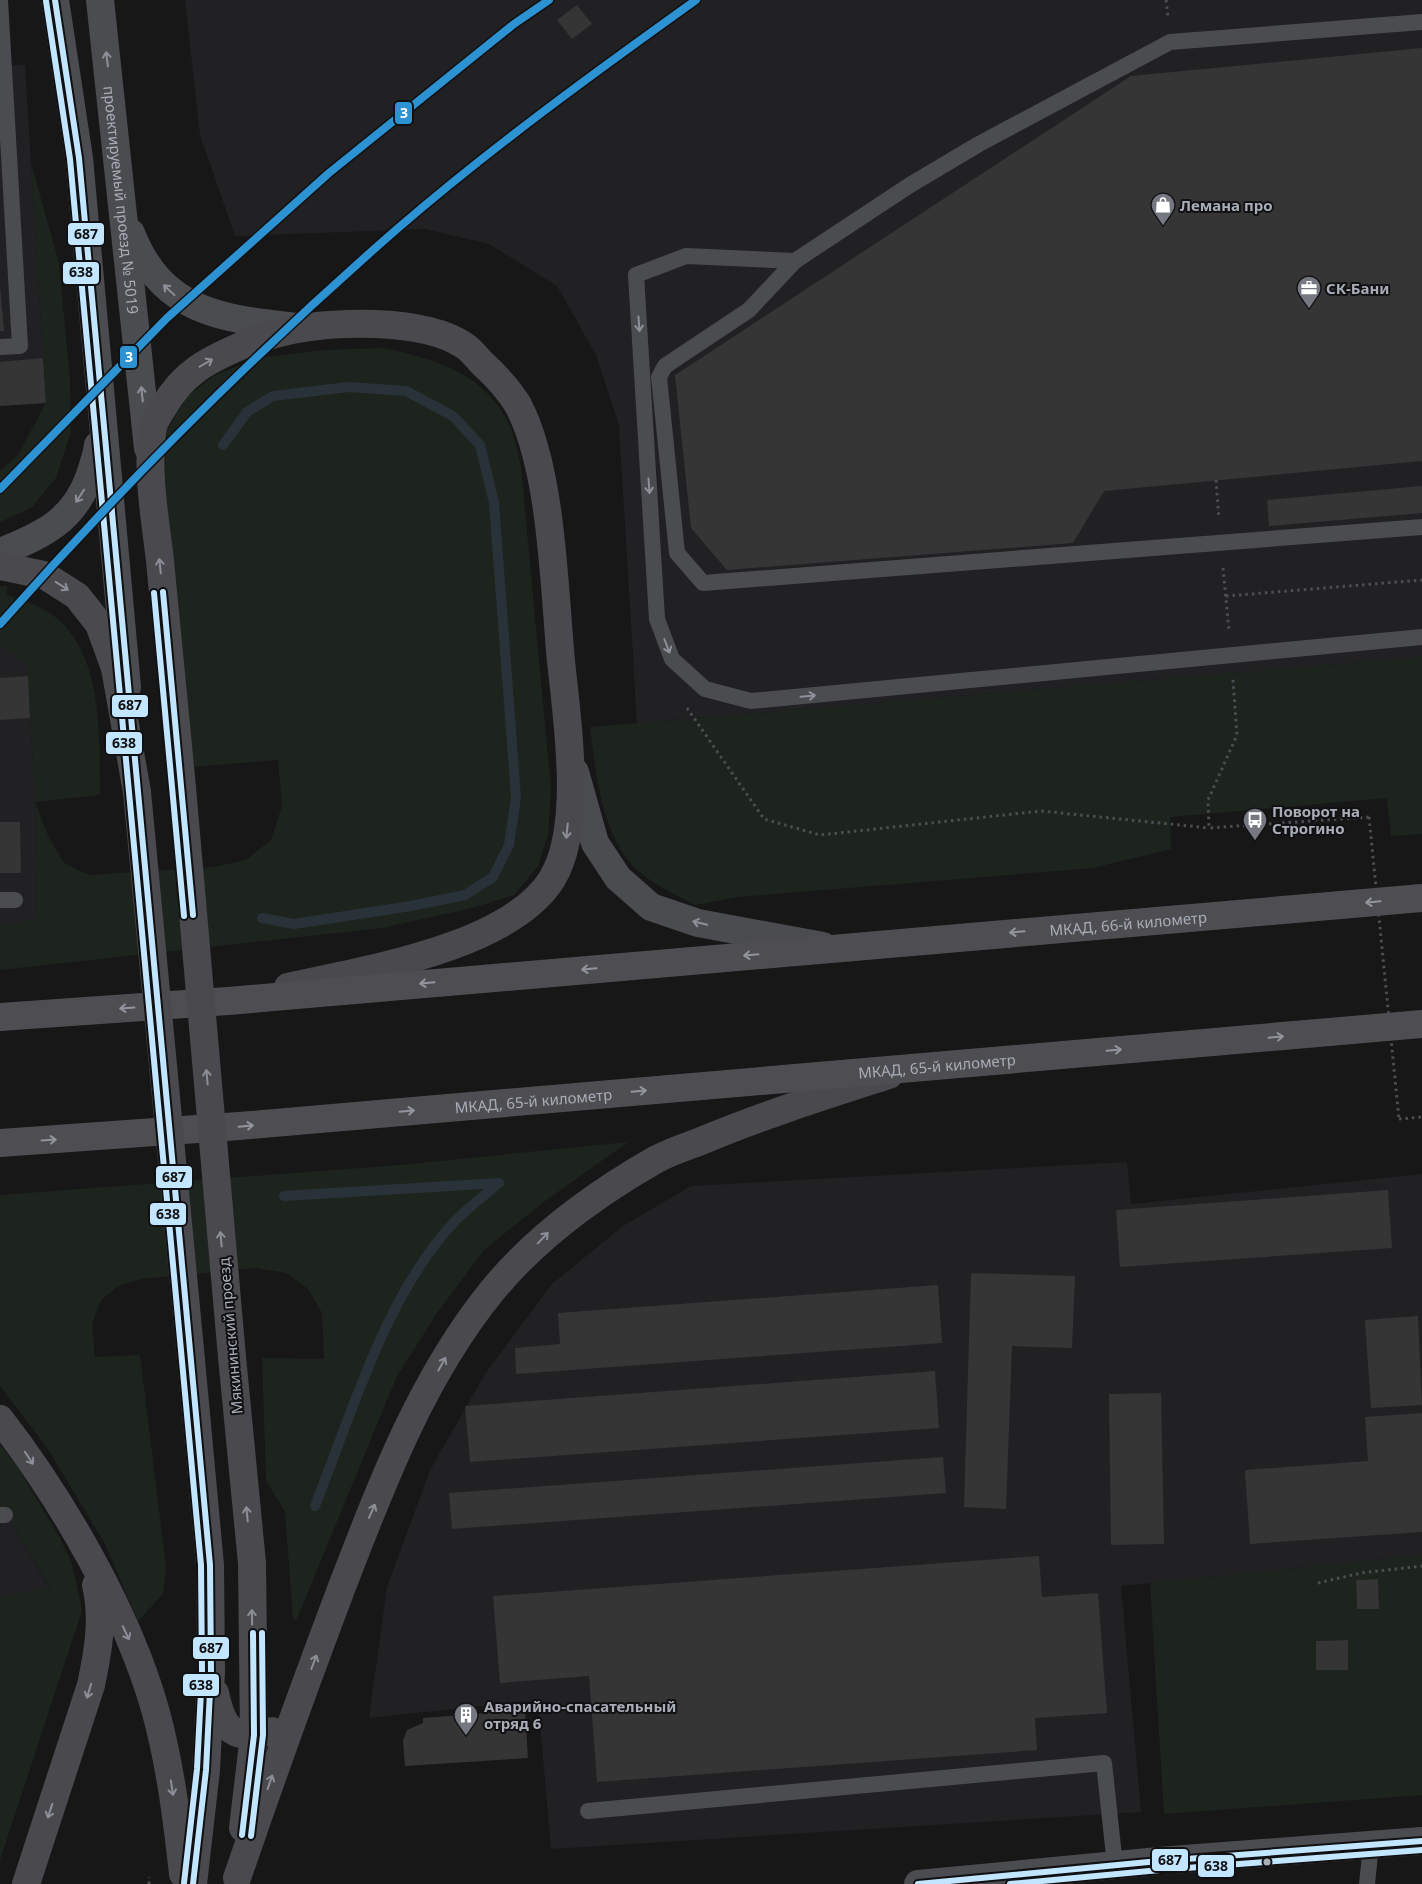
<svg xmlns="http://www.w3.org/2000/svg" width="1422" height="1884" viewBox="0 0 1422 1884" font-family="'Noto Sans',sans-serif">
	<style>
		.built { fill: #212123 }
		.green { fill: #1d241e; fill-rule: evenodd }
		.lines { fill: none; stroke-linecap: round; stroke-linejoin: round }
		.stream { stroke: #2a3239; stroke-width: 10 }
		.building { fill: #353536 }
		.path { stroke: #4d4e52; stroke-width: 3; stroke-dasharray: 2.5 4; stroke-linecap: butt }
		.service { stroke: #4b4c50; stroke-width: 16 }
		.tertiary { stroke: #4b4c50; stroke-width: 28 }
		.secondary { stroke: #4a4a4e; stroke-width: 28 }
		.trunk { stroke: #4e4e52; stroke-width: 28 }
		.path-bridge { stroke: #4d4e52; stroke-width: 3; stroke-dasharray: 2.5 4; stroke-linecap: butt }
		.secondary-bridge { stroke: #4a4a4e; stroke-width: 28 }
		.bus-1-casing { stroke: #111113; stroke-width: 10 }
		.bus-2-casing { stroke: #111113; stroke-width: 10 }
		.bus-1 { stroke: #c2e6ff; stroke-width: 6 }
		.bus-2 { stroke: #c2e6ff; stroke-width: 6 }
		.metro-1-casing { stroke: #111113; stroke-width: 11 }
		.metro-1 { stroke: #2d92d2; stroke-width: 8 }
		.oneway { stroke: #8c9099 }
		.oneway2 { stroke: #8c8f98 }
		.oneway3 { stroke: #92959e }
		.bus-dot { fill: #a8adb8; stroke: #111113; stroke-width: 2 }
		.labels { text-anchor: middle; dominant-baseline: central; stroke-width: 4; stroke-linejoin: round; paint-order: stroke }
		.street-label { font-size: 15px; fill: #a8adb8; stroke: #111113 }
		.poi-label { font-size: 15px; font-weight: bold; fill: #a8adb8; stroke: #111113; text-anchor: start }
		.line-badge { stroke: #111113; stroke-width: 2 }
		.badge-label { font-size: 14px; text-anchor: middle; font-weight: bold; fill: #fff }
		.pale-badge-label { font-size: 14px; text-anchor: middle; font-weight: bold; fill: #111 }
	</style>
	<rect width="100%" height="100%" fill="#171717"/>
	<path class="built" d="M 185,0 L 1422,0 L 1422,657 L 637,723 L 619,425 L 596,355 L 557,286 L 489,244 L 425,229 L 235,236 L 200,135 Z
		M 25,65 L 46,403 L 0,406 L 0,66 Z
		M 0,644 L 26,662 L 28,676 L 35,802 L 37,919 L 0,926 Z
		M 1127,1162 L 1131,1204 L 1422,1174 L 1422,1555 L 1121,1586 L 1141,1812 L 551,1849 L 538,1700 L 369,1718 L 387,1587 L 430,1470 L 485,1374 L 552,1284 L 623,1226 L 691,1186 Z
		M 0,1504 L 50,1589 L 0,1596 Z"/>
	<path class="green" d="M 31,163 L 59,263 L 70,380 L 71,432 L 56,478 L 31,508 L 0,522 L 0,471 L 18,455 L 46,403 Z
		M 383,348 C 436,359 488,374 511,429 C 516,441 518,455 521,467 L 551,789 L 548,834 L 538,866 L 514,895 L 472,908 L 382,928 L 0,970 L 0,926 L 37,919 L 35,802 L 28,676 L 25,662 L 0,644 L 0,586 L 7,586 L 7,595 C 24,601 45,607 59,620 C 104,661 99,740 100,795 L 35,802 L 49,838 L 65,864 L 89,875 L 213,867 L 246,860 L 271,840 L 282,806 L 278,760 L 191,767 L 165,479 L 167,430 L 185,399 L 213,376 L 258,358 L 323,350 Z
		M 1422,657 L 1422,834 L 1391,836 L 1387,798 L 1170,817 L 1171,849 L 1093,868 L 738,897 L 695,905 C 675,894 643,880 629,861 C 601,828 595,768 590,727 Z
		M 628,1142 L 545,1201 L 484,1250 L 437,1313 L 397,1376 L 296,1621 L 293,1619 L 285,1512 L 266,1480 L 262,1358 L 324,1359 L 322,1313 L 308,1289 L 286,1273 L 257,1268 L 141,1279 L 118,1286 L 101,1300 L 92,1324 L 95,1357 L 140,1355 L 166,1567 L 163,1594 L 138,1621 L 105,1544 L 46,1446 L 0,1386 L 0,1195 L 400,1165 Z
		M 0,1444 L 18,1468 L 60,1538 L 72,1564 L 82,1611 L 0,1860 L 0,1596 L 50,1588 L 0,1504 Z
		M 1422,1555 L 1422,1795 L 1164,1814 L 1150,1583 ZM 1378,1579 L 1379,1608 L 1357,1609 L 1356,1580 ZM 1347,1640 L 1348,1670 L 1316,1670 L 1316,1641 Z"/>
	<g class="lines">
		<path class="stream" d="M 223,445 L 247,412 L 273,396 L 348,387 L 406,391 L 453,416 L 480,445 L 494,503 L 516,797 L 509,845 L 493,877 L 465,895 L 411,906 L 294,924 L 262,918
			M 284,1196 L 499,1183 C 485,1195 469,1207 456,1220 C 386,1293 352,1413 315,1506"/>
	</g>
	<path class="building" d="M 577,5 L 592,24 L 572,39 L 557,20 Z
		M 1422,48 L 1422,461 L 1104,491 L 1073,543 L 727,570 L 691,528 L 675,375 L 1131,76 Z
		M 0,286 L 4,331 L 0,331 Z
		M 43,358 L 46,403 L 0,406 L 0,362 Z
		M 1422,486 L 1422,513 L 1269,526 L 1267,500 Z
		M 28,676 L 30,718 L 0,720 L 0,678 Z
		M 0,822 L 20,822 L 21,873 L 0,873 Z
		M 1388,1190 L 1392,1248 L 1120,1267 L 1116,1210 Z
		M 971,1273 L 1075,1276 L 1072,1348 L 1012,1346 L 1006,1509 L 964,1507 Z
		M 938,1285 L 942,1343 L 516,1374 L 515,1348 L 560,1344 L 558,1313 Z
		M 1418,1316 L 1422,1405 L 1371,1408 L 1365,1320 Z
		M 935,1371 L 939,1428 L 470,1462 L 465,1406 Z
		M 1161,1393 L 1164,1544 L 1111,1545 L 1109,1394 Z
		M 1422,1413 L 1422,1532 L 1250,1544 L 1245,1470 L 1368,1461 L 1365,1417 Z
		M 943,1457 L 946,1493 L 452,1529 L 449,1493 Z
		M 1039,1556 L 1042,1597 L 1098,1593 L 1107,1713 L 1035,1718 L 1037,1750 L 597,1782 L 589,1676 L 500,1683 L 493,1596 Z
		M 1378,1579 L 1379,1609 L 1357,1609 L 1356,1580 Z
		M 1348,1640 L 1348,1670 L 1316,1670 L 1316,1641 Z
		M 525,1710 L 528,1758 L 405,1766 L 403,1741 L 407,1730 L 423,1723 L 423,1718 Z"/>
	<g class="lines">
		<path class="path" d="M 1166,0 L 1168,17
			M 1216,480 L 1219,519
			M 1223,568 L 1229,631
			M 1226,596 L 1422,580
			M 1233,680 L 1237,735 L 1208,800 L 1209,828 L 1369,817
			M 687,708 L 764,819 L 820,835 L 1041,811 L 1209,828
			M 1399,1119 L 1422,1117
			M 1318,1583 L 1361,1573 L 1422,1566
			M 149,1884 L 149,1877"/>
		<path class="service" d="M 1422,22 L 1170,42 L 979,144 L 910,185 L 795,261 L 686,256 L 636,275 L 657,619 L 672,659 L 705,689 L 751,701 L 1422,637
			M 795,261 L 749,310 L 665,366 L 659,377 L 677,553 L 703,583 L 1422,527
			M 0,347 L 20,346 L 0,0
			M 0,900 L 15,900
			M 0,1515 L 5,1515
			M 588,1811 L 1104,1763 L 1115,1865
			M 1367,1884 L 1371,1845"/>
		<g class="tertiary">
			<path d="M 55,0 L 79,158 L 127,687"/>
			<path id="s1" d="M 100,0 L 148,448"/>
			<path d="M 131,233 C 162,313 223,319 298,327"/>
			<path d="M 0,552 C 43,535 74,521 90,475 C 93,465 97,455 98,445"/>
			<path d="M 575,772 L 595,843 L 618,878 L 651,907 L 698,923 L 823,946"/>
			<path d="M 918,1884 L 1159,1861 L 1422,1841"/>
		</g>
		<path class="secondary" d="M 0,566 L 44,575 L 77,596 L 99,624 L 115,668 L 137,792
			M 182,788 C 175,712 167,636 160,561 C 155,517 146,470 153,427 C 155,419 160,413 164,406 C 184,372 208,360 243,345 C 287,327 327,323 374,324 C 404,325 440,329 465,346 C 471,350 477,358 482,363 C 495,375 509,390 518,405 C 552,469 554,587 561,661 C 567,720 584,827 552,879 C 509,948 363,970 288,987
			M 232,1357 L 252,1563 L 254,1735 L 243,1828
			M 191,1360 L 210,1565 L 211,1672 L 206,1770 L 193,1884
			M 0,1419 C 62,1499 127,1611 155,1709 C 170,1763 177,1819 183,1874
			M 215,1693 C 223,1731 233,1741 272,1731
			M 237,1878 C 270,1782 304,1687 340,1592 C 380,1488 421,1378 492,1291 C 536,1237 594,1195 655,1160 C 671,1151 689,1146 706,1139 C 766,1114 827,1095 889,1075
			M 26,1884 L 91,1685 C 98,1652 104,1619 96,1585"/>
		<g class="trunk">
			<path id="s2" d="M 0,1017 L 228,1001 L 1422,898"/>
			<path id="s3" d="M 0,1143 L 239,1126 L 1422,1024"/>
		</g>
		<path class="path-bridge" d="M 1369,817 L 1399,1119"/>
		<path class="secondary-bridge" d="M 182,788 L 232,1357
			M 137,792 L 191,1360"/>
		<defs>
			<path id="bus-1" d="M 55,0 L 79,158 L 210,1565 L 211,1672 L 206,1770 L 193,1884
				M 163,592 L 193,915
				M 242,1835 L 254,1735 L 253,1633
				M 918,1884 L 1159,1861 L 1422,1841"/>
			<path id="bus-2" d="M 46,1 L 70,159 L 201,1565 L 202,1672 L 197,1769 L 184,1883
				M 154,593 L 184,916
				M 251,1836 L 263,1735 L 262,1633
				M 1010,1884 L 1160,1870 L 1422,1850"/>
		</defs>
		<use href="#bus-1" class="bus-1-casing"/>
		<use href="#bus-2" class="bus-2-casing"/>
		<use href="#bus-1" class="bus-1"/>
		<use href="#bus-2" class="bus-2"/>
		<defs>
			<path id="metro-1" d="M 0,489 L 167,318 L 329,173 L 514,24 L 549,0
				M 0,624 C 124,484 256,352 397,229 C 492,147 594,73 696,0"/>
		</defs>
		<use href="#metro-1" class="metro-1-casing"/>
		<use href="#metro-1" class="metro-1"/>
	</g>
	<defs><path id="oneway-shaft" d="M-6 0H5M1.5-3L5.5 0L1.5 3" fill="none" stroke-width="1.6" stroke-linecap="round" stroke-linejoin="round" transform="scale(1.25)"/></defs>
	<g class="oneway">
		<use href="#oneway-shaft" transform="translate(107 59) rotate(-97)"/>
		<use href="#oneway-shaft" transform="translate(169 290) rotate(-137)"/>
		<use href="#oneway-shaft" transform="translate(639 324) rotate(86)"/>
		<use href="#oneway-shaft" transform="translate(142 394) rotate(-96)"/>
		<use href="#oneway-shaft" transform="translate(649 486) rotate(86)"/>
		<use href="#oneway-shaft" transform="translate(80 496) rotate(123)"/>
		<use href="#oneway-shaft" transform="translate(667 646) rotate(69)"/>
		<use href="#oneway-shaft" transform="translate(808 696) rotate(-5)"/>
		<use href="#oneway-shaft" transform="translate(700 923) rotate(-167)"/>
	</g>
	<g class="oneway2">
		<use href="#oneway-shaft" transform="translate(206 363) rotate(-30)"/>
		<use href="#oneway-shaft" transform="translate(160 566) rotate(-96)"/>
		<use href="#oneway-shaft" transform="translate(62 586) rotate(33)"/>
		<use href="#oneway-shaft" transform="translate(567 831) rotate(96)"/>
		<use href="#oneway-shaft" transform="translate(207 1077) rotate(-95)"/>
		<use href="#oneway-shaft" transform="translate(543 1238) rotate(-46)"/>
		<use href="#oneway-shaft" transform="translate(221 1239) rotate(-95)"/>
		<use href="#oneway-shaft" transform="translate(442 1364) rotate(-61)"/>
		<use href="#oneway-shaft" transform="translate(29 1458) rotate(56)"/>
		<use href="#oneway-shaft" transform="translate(372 1511) rotate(-66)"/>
		<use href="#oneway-shaft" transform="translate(247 1514) rotate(-96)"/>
		<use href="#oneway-shaft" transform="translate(252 1617) rotate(-91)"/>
		<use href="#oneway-shaft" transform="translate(126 1633) rotate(65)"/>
		<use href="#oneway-shaft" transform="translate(314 1662) rotate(-69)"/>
		<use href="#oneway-shaft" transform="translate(89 1691) rotate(107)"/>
		<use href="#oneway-shaft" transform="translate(270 1782) rotate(-71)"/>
		<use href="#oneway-shaft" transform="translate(172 1788) rotate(81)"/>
		<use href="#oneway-shaft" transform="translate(50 1811) rotate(108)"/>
	</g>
	<g class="oneway3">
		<use href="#oneway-shaft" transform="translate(1373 902) rotate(175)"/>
		<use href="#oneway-shaft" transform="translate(1017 932) rotate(175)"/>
		<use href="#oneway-shaft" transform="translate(751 955) rotate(175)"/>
		<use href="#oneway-shaft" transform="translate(589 969) rotate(175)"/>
		<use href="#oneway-shaft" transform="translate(427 983) rotate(175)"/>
		<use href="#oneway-shaft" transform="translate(127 1008) rotate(176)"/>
		<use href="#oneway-shaft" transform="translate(1276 1037) rotate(-5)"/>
		<use href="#oneway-shaft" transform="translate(1114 1050) rotate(-5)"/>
		<use href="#oneway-shaft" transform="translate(639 1091) rotate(-5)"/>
		<use href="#oneway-shaft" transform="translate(407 1111) rotate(-5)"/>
		<use href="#oneway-shaft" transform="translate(246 1126) rotate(-5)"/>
		<use href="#oneway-shaft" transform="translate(49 1140) rotate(-4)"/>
	</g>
	<defs>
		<symbol id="shop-pin" viewBox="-11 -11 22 30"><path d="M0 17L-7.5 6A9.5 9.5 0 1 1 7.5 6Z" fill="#757880" stroke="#111113"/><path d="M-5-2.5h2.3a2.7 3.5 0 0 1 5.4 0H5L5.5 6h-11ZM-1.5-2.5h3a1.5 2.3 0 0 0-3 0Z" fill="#fff"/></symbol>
		<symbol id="office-pin" viewBox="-11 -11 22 30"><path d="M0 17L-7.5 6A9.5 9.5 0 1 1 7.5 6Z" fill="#757880" stroke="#111113"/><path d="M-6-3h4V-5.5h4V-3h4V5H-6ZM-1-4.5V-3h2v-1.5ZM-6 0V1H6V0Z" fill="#fff"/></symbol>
		<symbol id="bus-pin" viewBox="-11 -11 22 30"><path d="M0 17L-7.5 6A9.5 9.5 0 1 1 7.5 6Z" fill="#757880" stroke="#111113"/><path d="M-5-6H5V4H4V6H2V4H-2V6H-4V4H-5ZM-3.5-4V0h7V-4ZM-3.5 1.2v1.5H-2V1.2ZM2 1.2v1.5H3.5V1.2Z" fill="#fff"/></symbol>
		<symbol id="building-pin" viewBox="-11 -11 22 30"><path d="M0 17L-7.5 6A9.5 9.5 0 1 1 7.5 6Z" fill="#757880" stroke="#111113"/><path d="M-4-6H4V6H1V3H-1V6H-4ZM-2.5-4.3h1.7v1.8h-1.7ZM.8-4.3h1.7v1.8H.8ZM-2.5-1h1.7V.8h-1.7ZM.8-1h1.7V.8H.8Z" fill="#fff"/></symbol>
	</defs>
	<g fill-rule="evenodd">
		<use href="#shop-pin" x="1149" y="191" width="28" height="38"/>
		<use href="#office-pin" x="1295" y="274" width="28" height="38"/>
		<use href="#bus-pin" x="1241" y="806" width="28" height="38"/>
		<use href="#building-pin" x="452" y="1701" width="28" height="38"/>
	</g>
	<circle class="bus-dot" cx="1267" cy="1862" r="4.5"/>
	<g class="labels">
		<g class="street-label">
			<text stroke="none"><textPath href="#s1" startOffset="201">проектируемый проезд № 5019</textPath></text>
			<text stroke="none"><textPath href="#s2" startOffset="1132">МКАД, 66-й километр</textPath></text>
			<text stroke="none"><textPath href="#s3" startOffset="940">МКАД, 65-й километр</textPath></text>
			<text stroke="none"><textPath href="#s3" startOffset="535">МКАД, 65-й километр</textPath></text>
			<text transform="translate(230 1336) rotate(-95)">Мякининский проезд</text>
		</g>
		<g class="poi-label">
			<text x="1180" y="205">Лемана про</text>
			<text x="1326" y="288">СК-Бани</text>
			<text x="1272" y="811">Поворот на<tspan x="1272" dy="17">Строгино</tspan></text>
			<text x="484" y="1706">Аварийно-спасательный<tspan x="484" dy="17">отряд 6</tspan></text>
		</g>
	</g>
	<g class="line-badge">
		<rect x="394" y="101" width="19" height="24" rx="5" fill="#2d92d2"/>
		<rect x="67" y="222" width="38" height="24" rx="5" fill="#c2e6ff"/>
		<rect x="62" y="261" width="38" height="24" rx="5" fill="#c2e6ff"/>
		<rect x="119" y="345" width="19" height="24" rx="5" fill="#2d92d2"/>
		<rect x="111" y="694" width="38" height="24" rx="5" fill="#c2e6ff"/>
		<rect x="105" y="731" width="38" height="24" rx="5" fill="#c2e6ff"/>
		<rect x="155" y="1165" width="38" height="24" rx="5" fill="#c2e6ff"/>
		<rect x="149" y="1202" width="38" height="24" rx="5" fill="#c2e6ff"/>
		<rect x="192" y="1636" width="38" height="24" rx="5" fill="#c2e6ff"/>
		<rect x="182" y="1673" width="38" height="24" rx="5" fill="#c2e6ff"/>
		<rect x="1151" y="1848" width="38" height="24" rx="5" fill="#c2e6ff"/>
		<rect x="1197" y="1854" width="38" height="24" rx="5" fill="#c2e6ff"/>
	</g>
	<g class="badge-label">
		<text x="404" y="118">3</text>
		<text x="129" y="362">3</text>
	</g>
	<g class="pale-badge-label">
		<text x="86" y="239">687</text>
		<text x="81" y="277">638</text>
		<text x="130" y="710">687</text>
		<text x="124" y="748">638</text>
		<text x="174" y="1182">687</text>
		<text x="168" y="1219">638</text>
		<text x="211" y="1653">687</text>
		<text x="201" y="1690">638</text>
		<text x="1170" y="1865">687</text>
		<text x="1216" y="1871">638</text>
	</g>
</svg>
